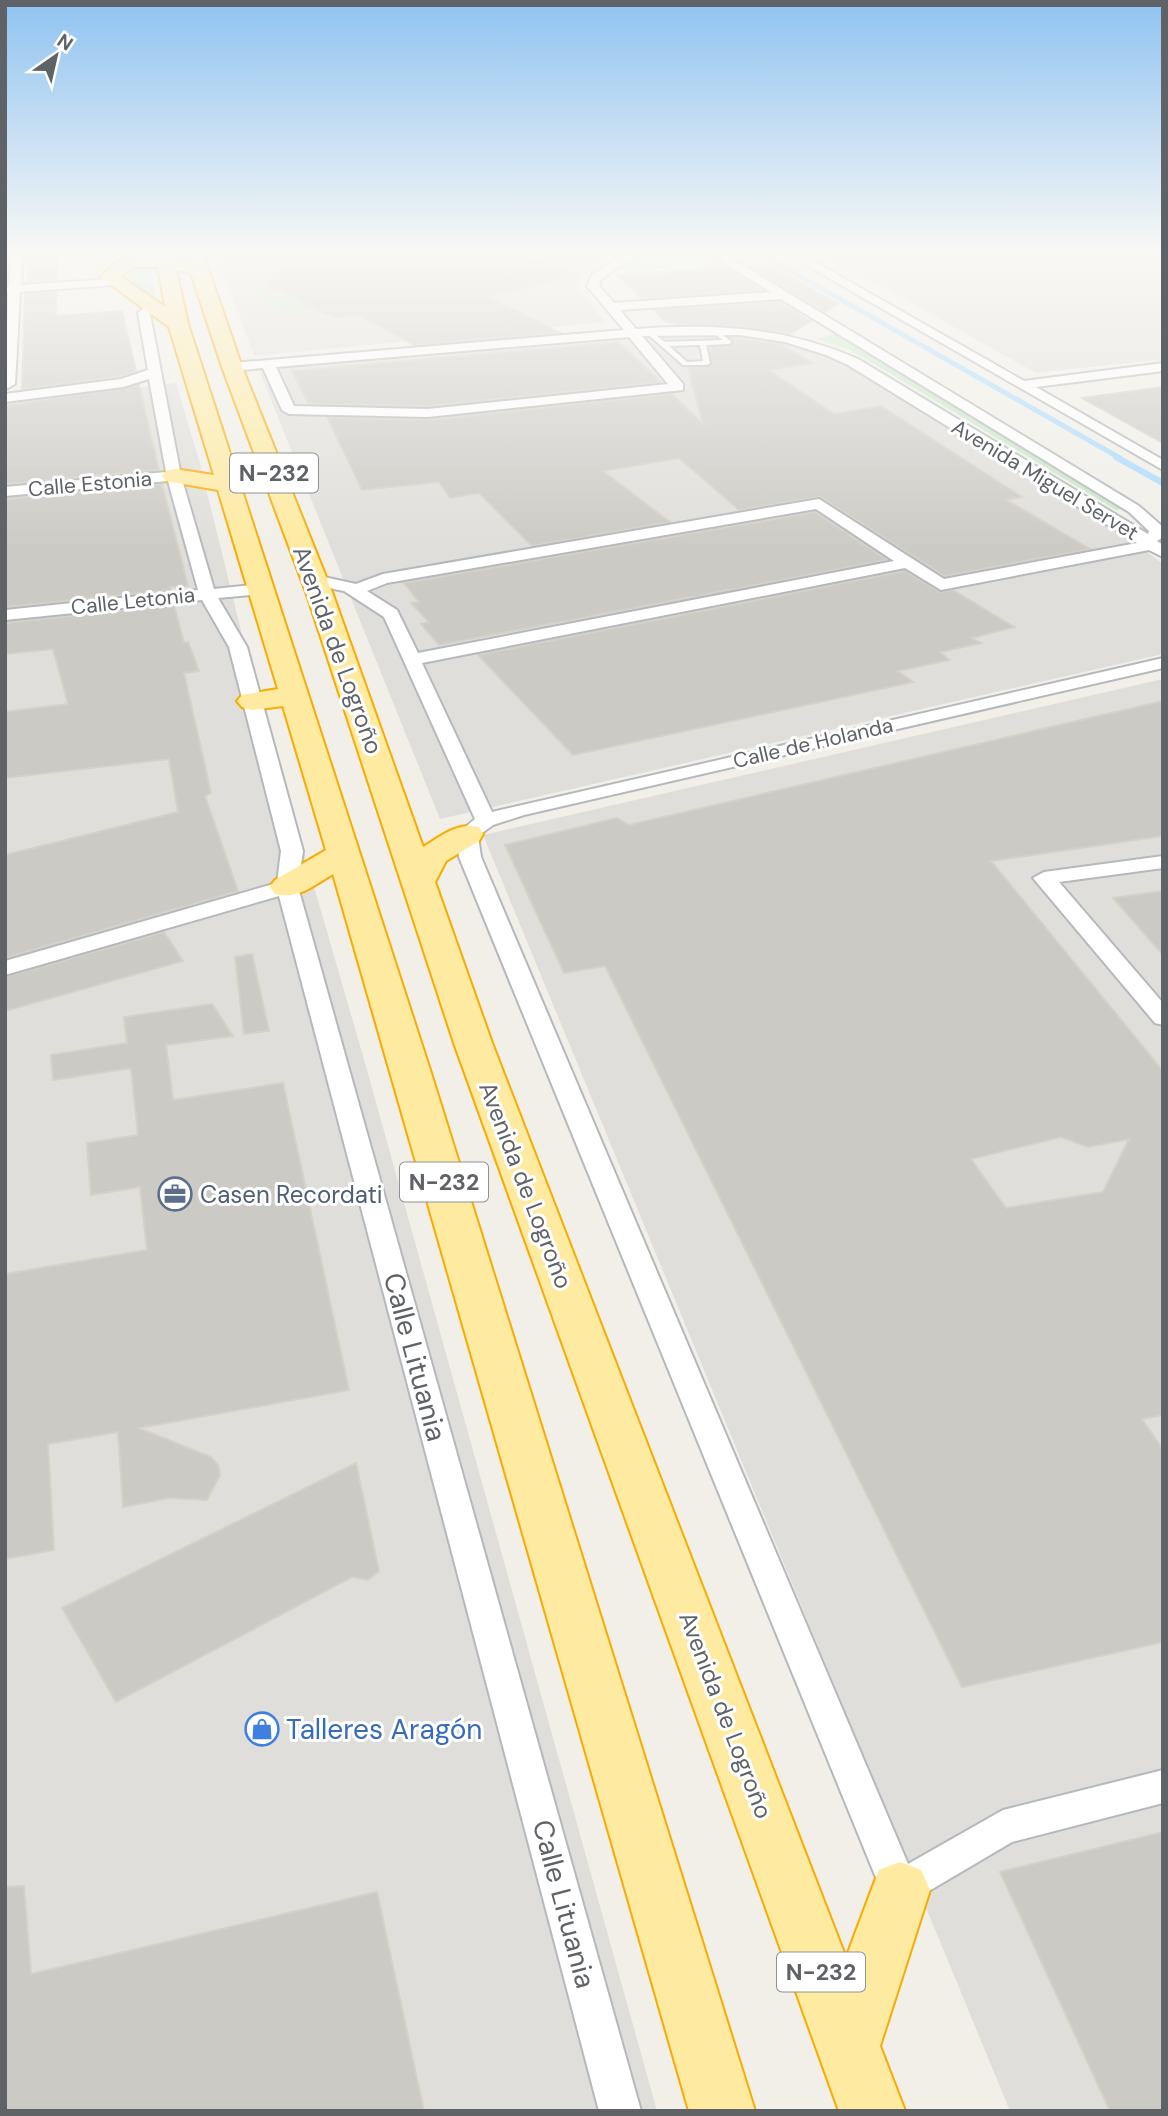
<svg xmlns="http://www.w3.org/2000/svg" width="1168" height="2116" viewBox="0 0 1168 2116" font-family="'DM Sans',sans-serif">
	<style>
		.industrial { fill: #e0deda }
		.green { fill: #c5e8c5 }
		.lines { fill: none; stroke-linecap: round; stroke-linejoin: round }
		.stream-far1 { stroke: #aadaff; stroke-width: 5 }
		.stream { stroke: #aadaff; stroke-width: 6 }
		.building { fill: #cccac5; stroke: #d6d1c6; stroke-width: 2; fill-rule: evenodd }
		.service-casing { stroke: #b5b8bc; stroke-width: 4 }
		.minor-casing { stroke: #b5b8bc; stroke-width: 4 }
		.trunk-casing { stroke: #f9ab00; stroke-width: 4 }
		.service { fill: #fff; fill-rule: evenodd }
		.minor { fill: #fff; fill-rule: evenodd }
		.trunk { fill: #feeaa1; fill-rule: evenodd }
		.labels { text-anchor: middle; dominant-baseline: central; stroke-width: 6; stroke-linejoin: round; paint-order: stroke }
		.far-street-label { font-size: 21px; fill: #5f6368; stroke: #fff }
		.shield { fill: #fff; stroke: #8f9295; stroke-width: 2 }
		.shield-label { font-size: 23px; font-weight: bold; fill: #5f6368 }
		.street-label { font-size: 24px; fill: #5f6368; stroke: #fff }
		.service-label { font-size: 24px; fill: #4e5e75; stroke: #fff; text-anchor: start }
		.near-street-label { font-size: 28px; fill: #5f6368; stroke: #fff }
		.near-shop-label { font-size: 28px; fill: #366cbe; stroke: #fff; text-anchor: start }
	</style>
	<rect width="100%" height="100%" fill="#f1efe8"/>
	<path class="industrial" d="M 217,254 L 611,254 L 579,272 L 581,277 L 576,287 L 606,322 L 254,356 Z
		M 816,254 L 1163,254 L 1163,359 L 1036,373 L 876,283 Z
		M 731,332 L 787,341 L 837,359 L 1132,541 L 1163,564 L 1163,654 L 440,819 L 259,370 L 640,335 Z
		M 176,383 L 199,460 L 247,655 L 367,1070 L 657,2111 L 5,2111 L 5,404 Z
		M 1163,679 L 1163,2111 L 1010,2111 L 483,835 Z"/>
	<path class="green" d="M 644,254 L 706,254 L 727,264 L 616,271 Z
		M 150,265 L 157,302 L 125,282 L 122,274 L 131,268 Z
		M 255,286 L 281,296 L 301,291 L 331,305 C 297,312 284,319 255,294 Z
		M 840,333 L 1129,508 L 1116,510 L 876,365 L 848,349 L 817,339 Z"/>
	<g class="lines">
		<path class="stream-far1" d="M 761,254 L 1120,458"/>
		<path class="stream" d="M 1116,457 L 1163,483"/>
	</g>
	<path class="building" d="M 30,254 L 58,254 L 57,280 L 27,282 Z
		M 268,254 L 520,254 L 580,276 L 486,296 L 561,333 L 414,345 L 357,314 L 336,318 L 267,286 L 272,285 L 264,281 L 277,279 L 267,274 L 299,268 Z
		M 770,265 L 821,294 L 837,304 L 825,312 L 749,266 Z
		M 727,267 L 763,290 L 642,298 L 617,275 Z
		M 56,292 L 56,316 L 122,311 L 136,371 L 120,376 L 22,389 L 25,297 L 26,294 Z
		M 780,302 L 811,321 L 790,334 L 749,327 L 677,324 L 666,322 L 654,310 Z
		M 731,338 L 781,344 L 812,363 L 769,370 L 834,414 L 881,406 L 1022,497 L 1007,500 L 1090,549 L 945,576 L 820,497 L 739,510 L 679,458 L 603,471 L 670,522 L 532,546 L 479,493 L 450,498 L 439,482 L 362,490 L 327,417 L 428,420 L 672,394 L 703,424 L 688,368 L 711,365 L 709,347 L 730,346 L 735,342 Z
		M 619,342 L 660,382 L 428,406 L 321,404 L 308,403 L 292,371 Z
		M 139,385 L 159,470 L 5,484 L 5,406 Z
		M 1163,387 L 1163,443 L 1082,398 Z
		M 162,484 L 188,586 L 170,587 L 171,590 L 5,607 L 5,499 Z
		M 815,512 L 887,560 L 439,645 L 421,624 L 429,622 L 411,603 L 419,602 L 404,583 Z
		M 905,571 L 940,592 L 953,590 L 1014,627 L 972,638 L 981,643 L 940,652 L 949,660 L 898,671 L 913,682 L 573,755 L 478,655 Z
		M 174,605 L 184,643 L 188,642 L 199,671 L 184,673 L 211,793 L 205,796 L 238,891 L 5,958 L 5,855 L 178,812 L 169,759 L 5,778 L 5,712 L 68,704 L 53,649 L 5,654 L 5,623 Z
		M 1163,701 L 1163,836 L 991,861 L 1163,1071 L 1163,1415 L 1142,1419 L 1163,1450 L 1163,1642 L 962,1687 L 605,966 L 564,973 L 505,845 L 617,818 L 629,825 ZM 1061,1137 L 1088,1147 L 1129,1139 L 1103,1192 L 1006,1208 L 971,1159 Z
		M 1163,891 L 1163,955 L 1113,898 Z
		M 164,932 L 183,961 L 5,1011 L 5,977 Z
		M 252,954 L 269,1031 L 244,1034 L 235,957 Z
		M 212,1004 L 233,1036 L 166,1045 L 173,1100 L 283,1083 L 349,1390 L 139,1428 L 211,1457 L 218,1465 L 220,1475 L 207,1500 L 169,1498 L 123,1507 L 118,1432 L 48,1444 L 54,1550 L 5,1559 L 5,1274 L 147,1250 L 140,1187 L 91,1195 L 87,1143 L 138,1135 L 131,1068 L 53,1080 L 51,1055 L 127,1043 L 124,1017 Z
		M 356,1463 L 379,1571 L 368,1580 L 352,1577 L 116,1702 L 62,1608 Z
		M 1163,1832 L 1163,2111 L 1110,2111 L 1000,1872 Z
		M 24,1886 L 31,1974 L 377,1892 L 424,2111 L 5,2111 L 5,1887 Z"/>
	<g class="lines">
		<defs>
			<path id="service" d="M 709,328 L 713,328 L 732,342 L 729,344 L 706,345 L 710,363 L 707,365 L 683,365 L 644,331 L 649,330 L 665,342 L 723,340 L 709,330 ZM 700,345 L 703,361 L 687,362 L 669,346 Z"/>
			<path id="minor" d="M 11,254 L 23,254 L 21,285 L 113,279 L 119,282 L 113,285 L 20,292 L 15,384 L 8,388 L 5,387 L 8,293 L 5,293 L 5,286 L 9,286 Z
				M 624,254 L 638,254 L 601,279 L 599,286 L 614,303 L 771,292 L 710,254 L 724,254 L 1139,506 L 1163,527 L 1163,537 L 1157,541 L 1163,545 L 1163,557 L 1149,550 L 941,590 L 905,568 L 422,663 L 492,812 L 1163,658 L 1163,668 L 524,815 L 493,825 L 478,836 L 481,857 L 908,1864 L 1003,1810 L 1163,1770 L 1163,1803 L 1012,1842 L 900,1908 L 886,1903 L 881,1890 L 459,857 L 457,834 L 475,819 L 384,617 L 344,591 L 309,584 L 307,580 L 315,575 L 356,584 L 383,574 L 819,499 L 944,579 L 1137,543 L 848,365 L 826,355 L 785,342 L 740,335 L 642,336 L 683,384 L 683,390 L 428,417 L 289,414 L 282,410 L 263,368 L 232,371 L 226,367 L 232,363 L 624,330 L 587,286 L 592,275 ZM 781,299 L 1129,512 L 1149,531 L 1148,534 L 858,359 C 786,327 713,323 636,329 L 620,310 ZM 629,337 L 668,384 L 428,409 L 294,406 L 276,367 ZM 816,509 L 894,561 L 418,653 L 397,610 L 367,591 L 387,583 Z
				M 787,254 L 801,254 L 1024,381 L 1163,363 L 1163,371 L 1036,387 L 1163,460 L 1163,470 Z
				M 148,303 L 158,306 L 150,314 L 181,476 L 214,589 L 261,584 L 269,589 L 261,594 L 218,598 L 247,647 L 303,851 L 298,887 L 641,2111 L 599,2111 L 279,896 L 5,975 L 5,961 L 277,883 L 281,851 L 229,647 L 202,600 L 5,620 L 5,610 L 198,590 L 168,481 L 5,496 L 5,487 L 166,472 L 149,379 L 123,387 L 5,402 L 5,394 L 121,379 L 148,370 L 138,313 Z
				M 1163,856 L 1163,868 L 1059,882 L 1163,1003 L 1163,1025 L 1155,1023 L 1033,878 L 1044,872 Z"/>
			<path id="trunk" d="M 155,254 L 173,254 L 174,259 L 188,262 L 185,254 L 203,254 L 242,367 L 332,592 L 423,847 C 441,836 457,822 479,827 L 483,834 L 479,841 L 446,861 L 435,882 L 492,1043 L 846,1958 L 879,1870 L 900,1862 L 921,1870 L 930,1890 L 880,2046 L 905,2111 L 839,2111 L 454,1043 L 306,592 L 222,367 L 191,273 L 176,270 L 188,324 L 431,1073 L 755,2111 L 689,2111 L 333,874 C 314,885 298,900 275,894 L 270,887 L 275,880 L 326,850 L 283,706 L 252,710 L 242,707 L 237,701 L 242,695 L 278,689 L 218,490 L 166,481 L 162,476 L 166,471 L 174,469 L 214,475 L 169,327 L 100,277 L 118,261 ZM 135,267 L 158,267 L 165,307 L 120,276 Z"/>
		</defs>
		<use href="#service" class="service-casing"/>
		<use href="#minor" class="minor-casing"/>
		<use href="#trunk" class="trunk-casing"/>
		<use href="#service" class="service"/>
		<use href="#minor" class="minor"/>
		<use href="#trunk" class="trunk"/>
	</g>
	<linearGradient id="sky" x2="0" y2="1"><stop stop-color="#8fc3f1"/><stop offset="0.46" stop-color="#f9f8f5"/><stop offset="1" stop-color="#f9f8f5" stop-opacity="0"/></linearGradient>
	<rect width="1168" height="550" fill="url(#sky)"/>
	<defs>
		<symbol id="office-ring" viewBox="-11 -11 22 22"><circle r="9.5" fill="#fff" stroke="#5c6f8a" stroke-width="1.5"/><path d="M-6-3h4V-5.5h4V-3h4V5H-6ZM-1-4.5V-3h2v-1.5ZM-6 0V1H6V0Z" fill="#5c6f8a"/></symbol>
		<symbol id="shop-ring" viewBox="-11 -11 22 22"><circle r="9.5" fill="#fff" stroke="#3f7fe0" stroke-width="1.5"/><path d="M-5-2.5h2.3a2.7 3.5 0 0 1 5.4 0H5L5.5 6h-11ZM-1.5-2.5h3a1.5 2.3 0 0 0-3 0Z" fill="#3f7fe0"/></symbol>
	</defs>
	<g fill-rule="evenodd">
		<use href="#office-ring" x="156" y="1175" width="38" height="38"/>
		<use href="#shop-ring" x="243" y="1710" width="38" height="38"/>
	</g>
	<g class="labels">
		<g class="far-street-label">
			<text transform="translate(1045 480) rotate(31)">Avenida Miguel Servet</text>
			<text transform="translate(90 484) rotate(-5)">Calle Estonia</text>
			<text transform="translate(133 601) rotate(-6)">Calle Letonia</text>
			<text transform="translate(813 743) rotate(-13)">Calle de Holanda</text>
		</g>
		<g class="shield">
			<rect x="230" y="453.5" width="88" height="39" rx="5"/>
			<rect x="400" y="1162.5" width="88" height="39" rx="5"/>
			<rect x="777" y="1952.5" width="88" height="39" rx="5"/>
		</g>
		<g class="shield-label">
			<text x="274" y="473">N-232</text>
			<text x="444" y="1182">N-232</text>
			<text x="821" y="1972">N-232</text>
		</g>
		<g class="street-label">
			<text transform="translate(338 650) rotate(70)">Avenida de Logroño</text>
			<text transform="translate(526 1185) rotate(69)">Avenida de Logroño</text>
			<text transform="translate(726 1715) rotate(69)">Avenida de Logroño</text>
		</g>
		<g class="service-label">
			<text x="200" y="1194">Casen Recordati</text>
		</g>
		<g class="near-street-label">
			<text transform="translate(415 1357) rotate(75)">Calle Lituania</text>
			<text transform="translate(564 1904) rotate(75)">Calle Lituania</text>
		</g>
		<g class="near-shop-label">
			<text x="286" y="1729">Talleres Aragón</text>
		</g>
	</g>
	<rect width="1168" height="2116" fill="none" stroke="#5f6368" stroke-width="14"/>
	<g transform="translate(56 56) rotate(34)" stroke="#ffffff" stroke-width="5" paint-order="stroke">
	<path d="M0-5L12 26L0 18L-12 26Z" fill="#5f6368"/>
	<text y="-10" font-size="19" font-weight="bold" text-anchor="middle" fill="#5f6368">N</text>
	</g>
</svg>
